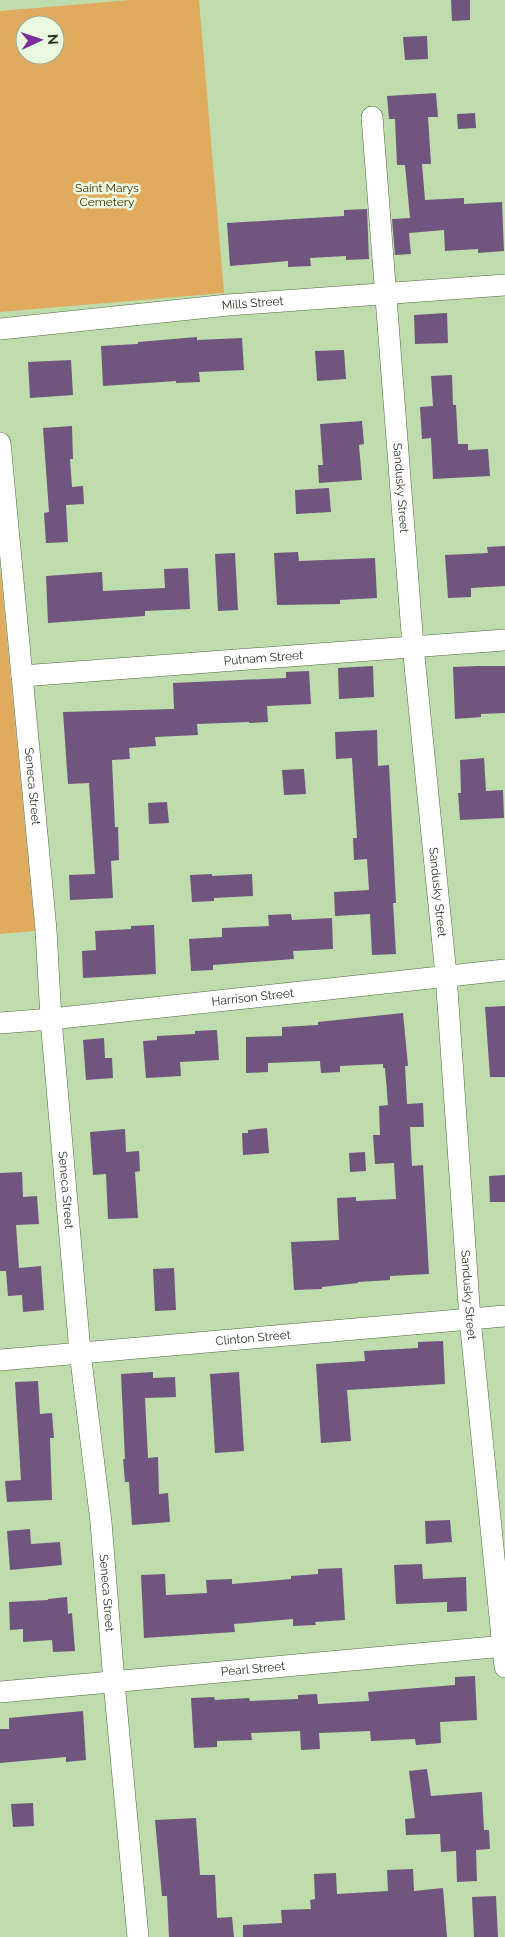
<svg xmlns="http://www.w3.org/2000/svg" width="505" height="1937" viewBox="0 0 505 1937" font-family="Raleway,sans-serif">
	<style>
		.green { fill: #e1ab5f; fill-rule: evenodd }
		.building { fill: #70557e }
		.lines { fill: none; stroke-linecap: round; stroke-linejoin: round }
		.street-casing { stroke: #506a40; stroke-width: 22 }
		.street { stroke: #fff; stroke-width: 21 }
		.labels { text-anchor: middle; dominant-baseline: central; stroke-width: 5; stroke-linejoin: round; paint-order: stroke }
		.park-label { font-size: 12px; fill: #482e03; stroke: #e9f8e0 }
		.street-label { font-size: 12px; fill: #2a3623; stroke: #e9f8e0 }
	</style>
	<rect width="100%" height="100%" fill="#bfdcad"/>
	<path class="green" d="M 130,0 L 199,0 L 224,293 L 0,312 L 0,11 ZM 25,25 L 55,25 L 55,55 L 25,55 Z
		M 0,567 L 35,931 L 0,934 Z"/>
	<path class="building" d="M 451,0 L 470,0 L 470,20 L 452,21 Z
		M 427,36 L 428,59 L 405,60 L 403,37 Z
		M 436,93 L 438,117 L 428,117 L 431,164 L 422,164 L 425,200 L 464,198 L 464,204 L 502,202 L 504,251 L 478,253 L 478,249 L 445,251 L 444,230 L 409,233 L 411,254 L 395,255 L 392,219 L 410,218 L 405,165 L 397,165 L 395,119 L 389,119 L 387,96 Z
		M 475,113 L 476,128 L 458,129 L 457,114 Z
		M 367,209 L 369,259 L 346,260 L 346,256 L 310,258 L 311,266 L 288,267 L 288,261 L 230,266 L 227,223 L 344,216 L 344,210 Z
		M 447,313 L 448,343 L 415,344 L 414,315 Z
		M 197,337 L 197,340 L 242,338 L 244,370 L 199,372 L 200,382 L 176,383 L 176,381 L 103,386 L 101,346 L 138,344 L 138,342 Z
		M 344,350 L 346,379 L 317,381 L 315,351 Z
		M 71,360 L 73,395 L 30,398 L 28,362 Z
		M 452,375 L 453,405 L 456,405 L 458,444 L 468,444 L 468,450 L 488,449 L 490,476 L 433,479 L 431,438 L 422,439 L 420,407 L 433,406 L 431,376 Z
		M 362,421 L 364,444 L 359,445 L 362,480 L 319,483 L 318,465 L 323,465 L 320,424 Z
		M 72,426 L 73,459 L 70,459 L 72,487 L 83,486 L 84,504 L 66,505 L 68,542 L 46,543 L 44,513 L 49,512 L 43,428 Z
		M 329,488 L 331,512 L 296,514 L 295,490 Z
		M 505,546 L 505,586 L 471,588 L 471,597 L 448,598 L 445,555 L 488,553 L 487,547 Z
		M 298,552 L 299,561 L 375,558 L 377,598 L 340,600 L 340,604 L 277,605 L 274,553 Z
		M 235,553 L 238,610 L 218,611 L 215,554 Z
		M 188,568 L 190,609 L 145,611 L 145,616 L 48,623 L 46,576 L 102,572 L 103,591 L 165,588 L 164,569 Z
		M 373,666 L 374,697 L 339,699 L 338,668 Z
		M 479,666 L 505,666 L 505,713 L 481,714 L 481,717 L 455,719 L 453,667 Z
		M 309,671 L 311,704 L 267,706 L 268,722 L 249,723 L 249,722 L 197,724 L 198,735 L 155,737 L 156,746 L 129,748 L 130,759 L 112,760 L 115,827 L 118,827 L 119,860 L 111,861 L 113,898 L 70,900 L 69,875 L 95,874 L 89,783 L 68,784 L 63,712 L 174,709 L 173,683 L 286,678 L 286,672 Z
		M 377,730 L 378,766 L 389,765 L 396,903 L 393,903 L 396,954 L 372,955 L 370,914 L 335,916 L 334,892 L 369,890 L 367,859 L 354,860 L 353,838 L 357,838 L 352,758 L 336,759 L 335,732 Z
		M 484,758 L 486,791 L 503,790 L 504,818 L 460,820 L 458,793 L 461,793 L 460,760 Z
		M 304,769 L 306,794 L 284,795 L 282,770 Z
		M 167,802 L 169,823 L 149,824 L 148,803 Z
		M 212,874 L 212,876 L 252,874 L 253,896 L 214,898 L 214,901 L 192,902 L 190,875 Z
		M 291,914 L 292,920 L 332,918 L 333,949 L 293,951 L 294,959 L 213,965 L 213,970 L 191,971 L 189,939 L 222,937 L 222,928 L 269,926 L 268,915 Z
		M 154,925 L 156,974 L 83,978 L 82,951 L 96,950 L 95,931 L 131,929 L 131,926 Z
		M 505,1006 L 505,1077 L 490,1077 L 485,1007 Z
		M 403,1013 L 408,1066 L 405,1066 L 407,1104 L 423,1103 L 424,1127 L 410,1127 L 412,1166 L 423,1165 L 429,1274 L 390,1276 L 390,1280 L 358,1282 L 358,1283 L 322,1287 L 322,1289 L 294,1290 L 291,1242 L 339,1240 L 337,1198 L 356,1197 L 356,1201 L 396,1199 L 394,1163 L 375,1164 L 373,1135 L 380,1135 L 379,1106 L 388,1105 L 385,1068 L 383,1068 L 383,1064 L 340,1066 L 340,1072 L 321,1073 L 320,1061 L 268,1063 L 268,1072 L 246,1073 L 246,1037 L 282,1036 L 282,1027 L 318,1025 L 318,1022 Z
		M 217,1030 L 219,1060 L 180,1062 L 181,1076 L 146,1078 L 143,1041 L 157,1040 L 157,1036 L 195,1034 L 195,1031 Z
		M 104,1038 L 105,1058 L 112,1058 L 113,1078 L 86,1080 L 83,1040 Z
		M 267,1128 L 269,1153 L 243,1155 L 242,1133 L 248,1133 L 248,1130 Z
		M 125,1129 L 126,1152 L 139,1151 L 140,1171 L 135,1172 L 138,1218 L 108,1219 L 106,1174 L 93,1175 L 90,1132 Z
		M 365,1152 L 366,1171 L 350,1172 L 349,1153 Z
		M 22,1172 L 23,1197 L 37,1196 L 39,1224 L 16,1225 L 19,1268 L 41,1266 L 44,1310 L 23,1312 L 22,1295 L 8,1296 L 6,1271 L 0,1271 L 0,1173 Z
		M 505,1175 L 505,1202 L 490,1202 L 489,1176 Z
		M 174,1268 L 176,1310 L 155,1311 L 153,1269 Z
		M 443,1341 L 445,1384 L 347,1390 L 351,1441 L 321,1443 L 316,1364 L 365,1361 L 364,1351 L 418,1348 L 418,1342 Z
		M 153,1372 L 153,1378 L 175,1377 L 176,1397 L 145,1398 L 148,1458 L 158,1457 L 159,1494 L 168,1493 L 170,1522 L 132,1525 L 129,1482 L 125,1482 L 123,1459 L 125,1459 L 121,1374 Z
		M 239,1372 L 244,1451 L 215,1453 L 210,1374 Z
		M 38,1381 L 40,1414 L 52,1413 L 54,1438 L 50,1438 L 52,1500 L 7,1502 L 5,1481 L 21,1480 L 15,1382 Z
		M 450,1520 L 452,1542 L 426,1544 L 425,1521 Z
		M 30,1529 L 31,1544 L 60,1542 L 62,1565 L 10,1570 L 7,1531 Z
		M 422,1564 L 423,1579 L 466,1577 L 467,1611 L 447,1612 L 447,1602 L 396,1604 L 394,1565 Z
		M 342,1568 L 345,1620 L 315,1622 L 316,1625 L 293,1626 L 293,1619 L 234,1624 L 235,1632 L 144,1638 L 141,1575 L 165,1574 L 166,1595 L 207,1593 L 206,1580 L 232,1579 L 232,1584 L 291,1579 L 291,1576 L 318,1574 L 318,1569 Z
		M 67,1597 L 68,1614 L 72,1613 L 75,1651 L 53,1652 L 52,1640 L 23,1642 L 23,1629 L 10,1630 L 9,1602 L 48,1600 L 48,1599 Z
		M 475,1676 L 477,1720 L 440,1722 L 441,1743 L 416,1745 L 415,1739 L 371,1741 L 370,1731 L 319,1733 L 320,1749 L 301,1750 L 300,1731 L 251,1733 L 252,1740 L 217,1741 L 217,1747 L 194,1748 L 191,1698 L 214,1697 L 215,1700 L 249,1698 L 250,1701 L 298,1699 L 298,1695 L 317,1694 L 318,1704 L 369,1701 L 368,1692 L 455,1685 L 455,1677 Z
		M 83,1711 L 86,1760 L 66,1762 L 66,1757 L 0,1763 L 0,1729 L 9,1729 L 9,1718 Z
		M 427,1769 L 431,1796 L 482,1792 L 484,1830 L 489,1830 L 490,1849 L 476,1850 L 477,1881 L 457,1882 L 456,1851 L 441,1852 L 440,1834 L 406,1835 L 405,1819 L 415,1818 L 409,1771 Z
		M 33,1803 L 34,1826 L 13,1827 L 11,1804 Z
		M 196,1818 L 200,1875 L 215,1875 L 217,1918 L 232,1917 L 234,1937 L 169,1937 L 167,1896 L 162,1896 L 155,1820 Z
		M 413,1869 L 414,1891 L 443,1888 L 447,1937 L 243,1937 L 243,1925 L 282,1923 L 281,1910 L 311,1909 L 310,1900 L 315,1899 L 314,1874 L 336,1873 L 337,1894 L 388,1891 L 387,1870 Z
		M 496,1896 L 498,1937 L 474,1937 L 472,1897 Z"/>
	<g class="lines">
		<defs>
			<g id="street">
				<path id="s1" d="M 372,117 L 413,646 L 446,975 L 470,1319 L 505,1667"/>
				<path id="s2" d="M 0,329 L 228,305 L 505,285"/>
				<path id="s3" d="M 0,443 L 46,930 L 51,1019 L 80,1352 L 101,1522 L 114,1682 L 138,1937"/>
				<path id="s4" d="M 22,676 L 505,640"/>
				<path id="s5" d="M 0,1023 L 51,1019 L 505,970"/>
				<path id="s6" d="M 0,1360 L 505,1316"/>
				<path id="s7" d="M 0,1692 L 505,1646"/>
			</g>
		</defs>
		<use href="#street" class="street-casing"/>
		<use href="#street" class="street"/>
	</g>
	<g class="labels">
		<g class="park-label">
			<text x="107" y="188">Saint Marys<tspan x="107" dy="14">Cemetery</tspan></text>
		</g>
		<g class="street-label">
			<text stroke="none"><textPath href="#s2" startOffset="254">Mills Street</textPath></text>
			<text stroke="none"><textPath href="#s1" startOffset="372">Sandusky Street</textPath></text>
			<text stroke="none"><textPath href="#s4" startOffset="242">Putnam Street</textPath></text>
			<text stroke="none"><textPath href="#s3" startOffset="345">Seneca Street</textPath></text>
			<text stroke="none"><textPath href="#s1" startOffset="778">Sandusky Street</textPath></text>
			<text stroke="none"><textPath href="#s5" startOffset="254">Harrison Street</textPath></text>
			<text stroke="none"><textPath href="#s3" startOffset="750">Seneca Street</textPath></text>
			<text stroke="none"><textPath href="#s1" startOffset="1182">Sandusky Street</textPath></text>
			<text stroke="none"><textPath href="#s6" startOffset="254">Clinton Street</textPath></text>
			<text stroke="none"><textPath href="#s3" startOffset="1155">Seneca Street</textPath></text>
			<text stroke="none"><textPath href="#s7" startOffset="254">Pearl Street</textPath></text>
		</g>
	</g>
	<g transform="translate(40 40) rotate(87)"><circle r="24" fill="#e9f8e0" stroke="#9daa94"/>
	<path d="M0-4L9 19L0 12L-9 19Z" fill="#7b2c9d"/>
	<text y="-8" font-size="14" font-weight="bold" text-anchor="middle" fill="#2a3623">N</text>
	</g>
</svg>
